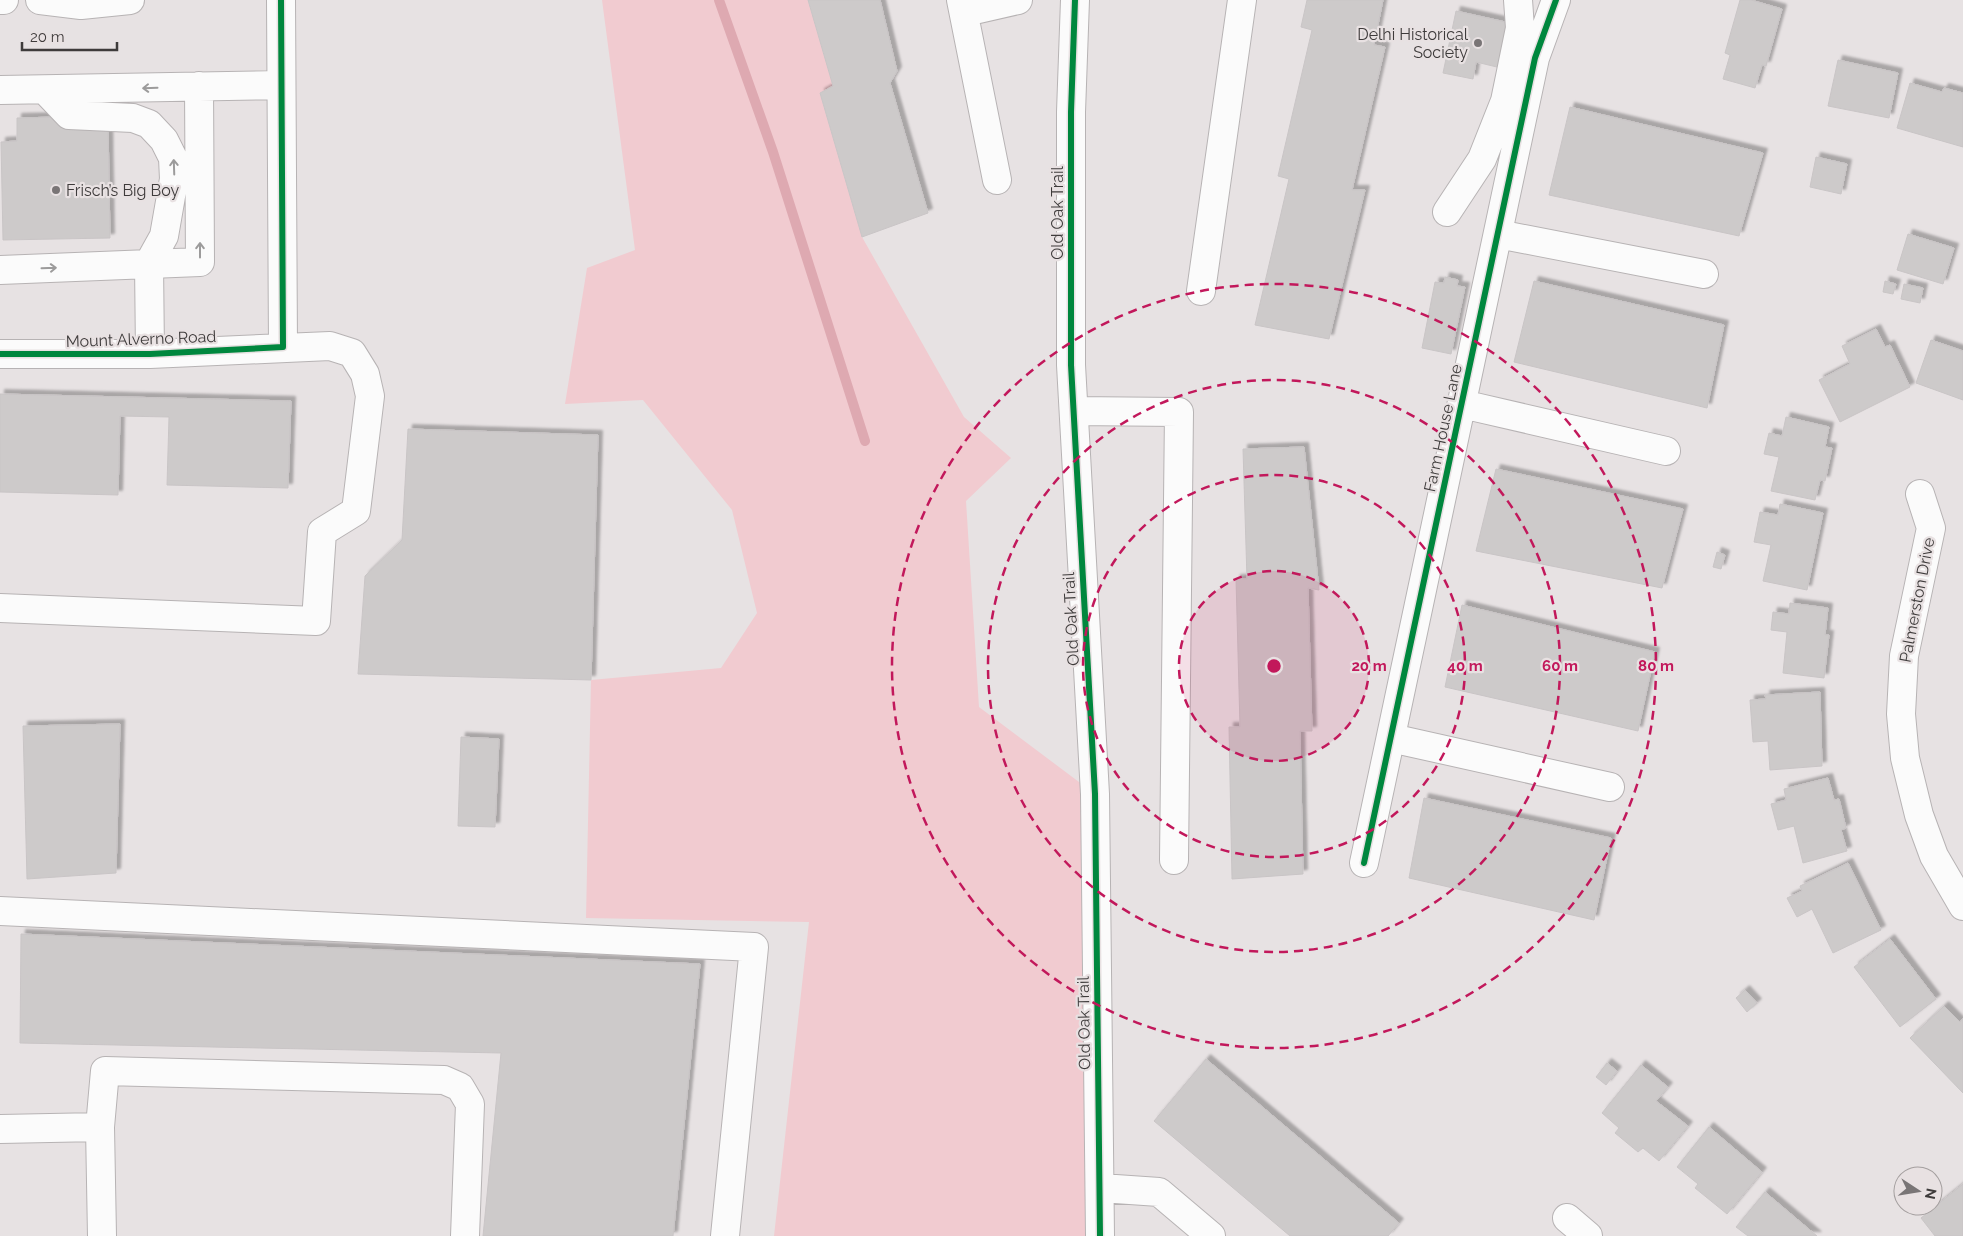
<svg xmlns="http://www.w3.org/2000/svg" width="1963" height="1236" viewBox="0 0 1963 1236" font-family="Raleway,sans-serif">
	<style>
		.green { fill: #f1cbd0 }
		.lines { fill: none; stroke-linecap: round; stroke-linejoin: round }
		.stream { stroke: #dea9b1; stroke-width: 10 }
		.building { fill: #cdcaca; stroke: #c9c5c6; filter: url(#shadow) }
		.minor-casing { stroke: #b7b3b4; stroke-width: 30 }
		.minor { stroke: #fbfbfb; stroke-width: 28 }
		.cycleway-casing { stroke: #e8e1e2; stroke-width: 9 }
		.cycleway { stroke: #00873e; stroke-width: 6 }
		.oneway { stroke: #9c9b9b }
		.ring { fill: none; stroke: #c2185b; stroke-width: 2.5; stroke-dasharray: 9 6 }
		.poi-dot { fill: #797576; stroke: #e8e1e2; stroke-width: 2 }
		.labels { text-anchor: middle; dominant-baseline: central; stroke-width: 4.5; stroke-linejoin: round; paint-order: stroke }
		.poi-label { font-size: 16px; fill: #3e3b3b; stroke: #e8e1e2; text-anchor: end }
		.street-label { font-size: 16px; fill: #3e3b3b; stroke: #e8e1e2 }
		.centre { fill: #c2185b; stroke: #e8e1e2; stroke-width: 2.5 }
		.ring-label { font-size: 15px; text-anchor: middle; font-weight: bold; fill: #c2185b; stroke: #e8e1e2; stroke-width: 4.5; stroke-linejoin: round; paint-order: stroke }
	</style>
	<defs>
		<filter id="shadow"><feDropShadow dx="4.5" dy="-4.5" stdDeviation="1" flood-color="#0004"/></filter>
	</defs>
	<rect width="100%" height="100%" fill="#e7e2e3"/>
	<path class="green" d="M 602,0 L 808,0 L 833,86 L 820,93 L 862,237 L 964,417 L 1011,458 L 966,501 L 979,707 L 1095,794 L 1100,1236 L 774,1236 L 809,922 L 586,918 L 591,680 L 721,668 L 757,613 L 732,510 L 643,400 L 565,404 L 587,268 L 635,250 Z"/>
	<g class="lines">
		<path class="stream" d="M 719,0 L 773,152 L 865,441"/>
	</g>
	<path class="building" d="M 808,0 L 880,0 L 897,71 L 890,83 L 928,213 L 862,237 L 820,93 L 833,86 Z
		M 1307,0 L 1383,0 L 1374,45 L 1385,47 L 1352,190 L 1365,190 L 1329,339 L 1255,325 L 1289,179 L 1278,176 L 1312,30 L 1301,27 Z
		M 1740,0 L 1751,0 L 1782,9 L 1766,66 L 1762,65 L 1755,88 L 1723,79 L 1730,55 L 1725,53 Z
		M 1456,11 L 1510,23 L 1501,68 L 1476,62 L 1473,79 L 1443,73 Z
		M 1838,60 L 1898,73 L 1889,118 L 1828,106 Z
		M 1910,83 L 1942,92 L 1944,88 L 1963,93 L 1963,147 L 1897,128 Z
		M 1570,107 L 1763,153 L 1739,236 L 1549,195 Z
		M 59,117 L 59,124 L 108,123 L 110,238 L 3,240 L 1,142 L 17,141 L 17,118 Z
		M 1816,157 L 1847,164 L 1841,194 L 1810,187 Z
		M 1908,234 L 1954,248 L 1943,284 L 1897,270 Z
		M 1445,277 L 1458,280 L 1457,286 L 1465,287 L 1451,354 L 1422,348 L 1435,282 L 1444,283 Z
		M 1534,281 L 1724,325 L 1707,408 L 1514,362 Z
		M 1885,281 L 1896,284 L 1893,294 L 1883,292 Z
		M 1904,284 L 1923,288 L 1920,303 L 1901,299 Z
		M 1876,329 L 1885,347 L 1890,345 L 1910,387 L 1840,422 L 1819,380 L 1850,364 L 1842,346 Z
		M 1931,340 L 1963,351 L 1963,400 L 1916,383 Z
		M 0,394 L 291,401 L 288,488 L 167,485 L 169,417 L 120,416 L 118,495 L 0,492 Z
		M 1786,417 L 1829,427 L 1825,447 L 1832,448 L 1825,481 L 1820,480 L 1815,500 L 1771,491 L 1779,457 L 1764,454 L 1769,433 L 1782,436 Z
		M 408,429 L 598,435 L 591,680 L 358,674 L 365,576 L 402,540 Z
		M 1304,447 L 1319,590 L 1308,588 L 1312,731 L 1300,731 L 1303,874 L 1232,879 L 1229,727 L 1240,727 L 1236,579 L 1247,579 L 1243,449 Z
		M 1496,469 L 1683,509 L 1662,588 L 1476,551 Z
		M 1780,504 L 1823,513 L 1807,590 L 1763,581 L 1771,545 L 1754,542 L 1760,512 L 1778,515 Z
		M 1717,552 L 1725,555 L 1721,569 L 1713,567 Z
		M 1790,603 L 1828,608 L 1825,635 L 1829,635 L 1824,678 L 1783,673 L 1787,632 L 1771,630 L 1773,612 L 1789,614 Z
		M 1462,605 L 1655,652 L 1638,731 L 1445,687 Z
		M 1820,692 L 1822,766 L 1770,770 L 1768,741 L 1753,742 L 1750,700 L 1766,699 L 1765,695 Z
		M 120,724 L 116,873 L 27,879 L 23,726 Z
		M 461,737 L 499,739 L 495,827 L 458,826 Z
		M 1828,778 L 1834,800 L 1839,799 L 1846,828 L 1841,830 L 1847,851 L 1803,863 L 1794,826 L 1778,830 L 1771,804 L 1786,800 L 1784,789 Z
		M 1424,798 L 1611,838 L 1594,920 L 1409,878 Z
		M 1848,863 L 1881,930 L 1833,953 L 1812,909 L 1797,917 L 1787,898 L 1802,891 L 1800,886 Z
		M 21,934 L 700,964 L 673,1236 L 483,1236 L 501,1053 L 20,1043 Z
		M 1890,939 L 1936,999 L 1900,1027 L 1854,967 Z
		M 1745,990 L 1757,1003 L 1747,1012 L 1736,998 Z
		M 1944,1006 L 1960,1022 L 1963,1018 L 1963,1093 L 1910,1038 Z
		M 1206,1059 L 1399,1223 L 1388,1236 L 1290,1236 L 1154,1121 Z
		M 1607,1063 L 1617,1071 L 1606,1085 L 1596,1077 Z
		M 1641,1065 L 1668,1087 L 1656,1101 L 1688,1126 L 1659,1161 L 1643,1148 L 1638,1152 L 1615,1133 L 1619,1128 L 1602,1113 Z
		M 1709,1127 L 1762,1172 L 1727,1214 L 1695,1188 L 1698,1184 L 1677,1167 Z
		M 1963,1184 L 1963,1236 L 1935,1236 L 1921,1218 Z
		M 1765,1192 L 1817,1236 L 1748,1236 L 1736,1227 Z"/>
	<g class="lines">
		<defs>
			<path id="minor" d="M 0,0 L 4,0
				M 40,0 L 81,5 L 130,0
				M 281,0 L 283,347
				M 961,0 L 997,180
				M 1075,0 L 1071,112 L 1071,365 L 1095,794 L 1100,1236
				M 965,12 L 1018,0
				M 0,90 L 281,85
				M 46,91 L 69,115 L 133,118 L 149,124 L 164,140 L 173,158 L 174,179 L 164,236 L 149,263 L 150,354
				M 1447,212 L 1482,159 L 1505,101 L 1520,28 L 1518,0
				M 1498,234 L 1704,274
				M 0,270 L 200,262 L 199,86
				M 1201,291 L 1242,0
				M 0,354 L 150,354 L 330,346 L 352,353 L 365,374 L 370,396 L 356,511 L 322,532 L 316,621 L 0,608
				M 1462,404 L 1666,451
				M 1074,411 L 1179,412 L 1174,860
				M 1920,494 L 1931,528 L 1904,656 L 1901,714 L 1905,758 L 1919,815 L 1934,856 L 1963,906
				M 1391,738 L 1610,787
				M 1364,863 L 1535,58 L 1556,0
				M 0,911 L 754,947 L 725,1236
				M 0,1129 L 100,1127
				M 1101,1188 L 1159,1192 L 1211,1236
				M 1567,1218 L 1588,1236
				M 102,1236 L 100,1127 L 105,1071 L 444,1080 L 460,1087 L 470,1104 L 465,1236"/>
		</defs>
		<use href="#minor" class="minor-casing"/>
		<use href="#minor" class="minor"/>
		<defs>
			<path id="cycleway" d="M 1075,0 L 1071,112 L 1071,365 L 1095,794 L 1100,1236
				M 0,354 L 150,354 L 283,347 L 281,0
				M 1364,863 L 1535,58 L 1556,0"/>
		</defs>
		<use href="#cycleway" class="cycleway-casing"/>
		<use href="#cycleway" class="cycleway"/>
	</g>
	<defs><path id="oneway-shaft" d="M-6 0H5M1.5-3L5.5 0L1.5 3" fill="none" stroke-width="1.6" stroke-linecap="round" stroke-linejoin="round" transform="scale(1.25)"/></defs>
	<g class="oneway">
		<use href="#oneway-shaft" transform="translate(150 88) rotate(178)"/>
		<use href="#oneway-shaft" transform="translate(174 167) rotate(-92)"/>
		<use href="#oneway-shaft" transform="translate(200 250) rotate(-90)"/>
		<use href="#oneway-shaft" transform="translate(49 268) rotate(-2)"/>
	</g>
	<circle cx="1274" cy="666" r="95" fill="#c2185b" fill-opacity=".12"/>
	<g class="ring">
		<circle cx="1274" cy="666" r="95"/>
		<circle cx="1274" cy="666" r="191"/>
		<circle cx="1274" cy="666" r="286"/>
		<circle cx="1274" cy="666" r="382"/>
	</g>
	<g class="poi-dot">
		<circle cx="1478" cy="43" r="5"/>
		<circle cx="56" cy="190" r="5"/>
	</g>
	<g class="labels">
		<g class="poi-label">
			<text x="1468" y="34">Delhi Historical<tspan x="1468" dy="18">Society</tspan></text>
			<text x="66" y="190" text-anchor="start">Frisch’s Big Boy</text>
		</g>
		<g class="street-label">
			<text transform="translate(1057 213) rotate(-90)">Old Oak Trail</text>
			<text transform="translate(141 339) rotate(-2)">Mount Alverno Road</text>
			<text transform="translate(1443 428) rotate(-78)">Farm House Lane</text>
			<text transform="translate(1917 600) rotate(-79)">Palmerston Drive</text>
			<text transform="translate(1071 619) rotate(-93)">Old Oak Trail</text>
			<text transform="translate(1084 1023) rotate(-91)">Old Oak Trail</text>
		</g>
	</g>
	<circle cx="1274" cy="666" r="8" class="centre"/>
	<g class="ring-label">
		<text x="1369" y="671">20 m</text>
		<text x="1465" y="671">40 m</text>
		<text x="1560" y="671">60 m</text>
		<text x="1656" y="671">80 m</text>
	</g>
	<g transform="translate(1918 1191) rotate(102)"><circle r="24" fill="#e8e1e2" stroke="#a49f9f"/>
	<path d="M0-4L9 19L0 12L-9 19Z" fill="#797576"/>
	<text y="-8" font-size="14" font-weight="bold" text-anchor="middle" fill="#3e3b3b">N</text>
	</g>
	<path d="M22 42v8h95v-8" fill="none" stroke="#3e3b3b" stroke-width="2.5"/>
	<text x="30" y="42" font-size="15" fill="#3e3b3b" stroke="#e8e1e2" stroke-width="4" paint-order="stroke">20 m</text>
</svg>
